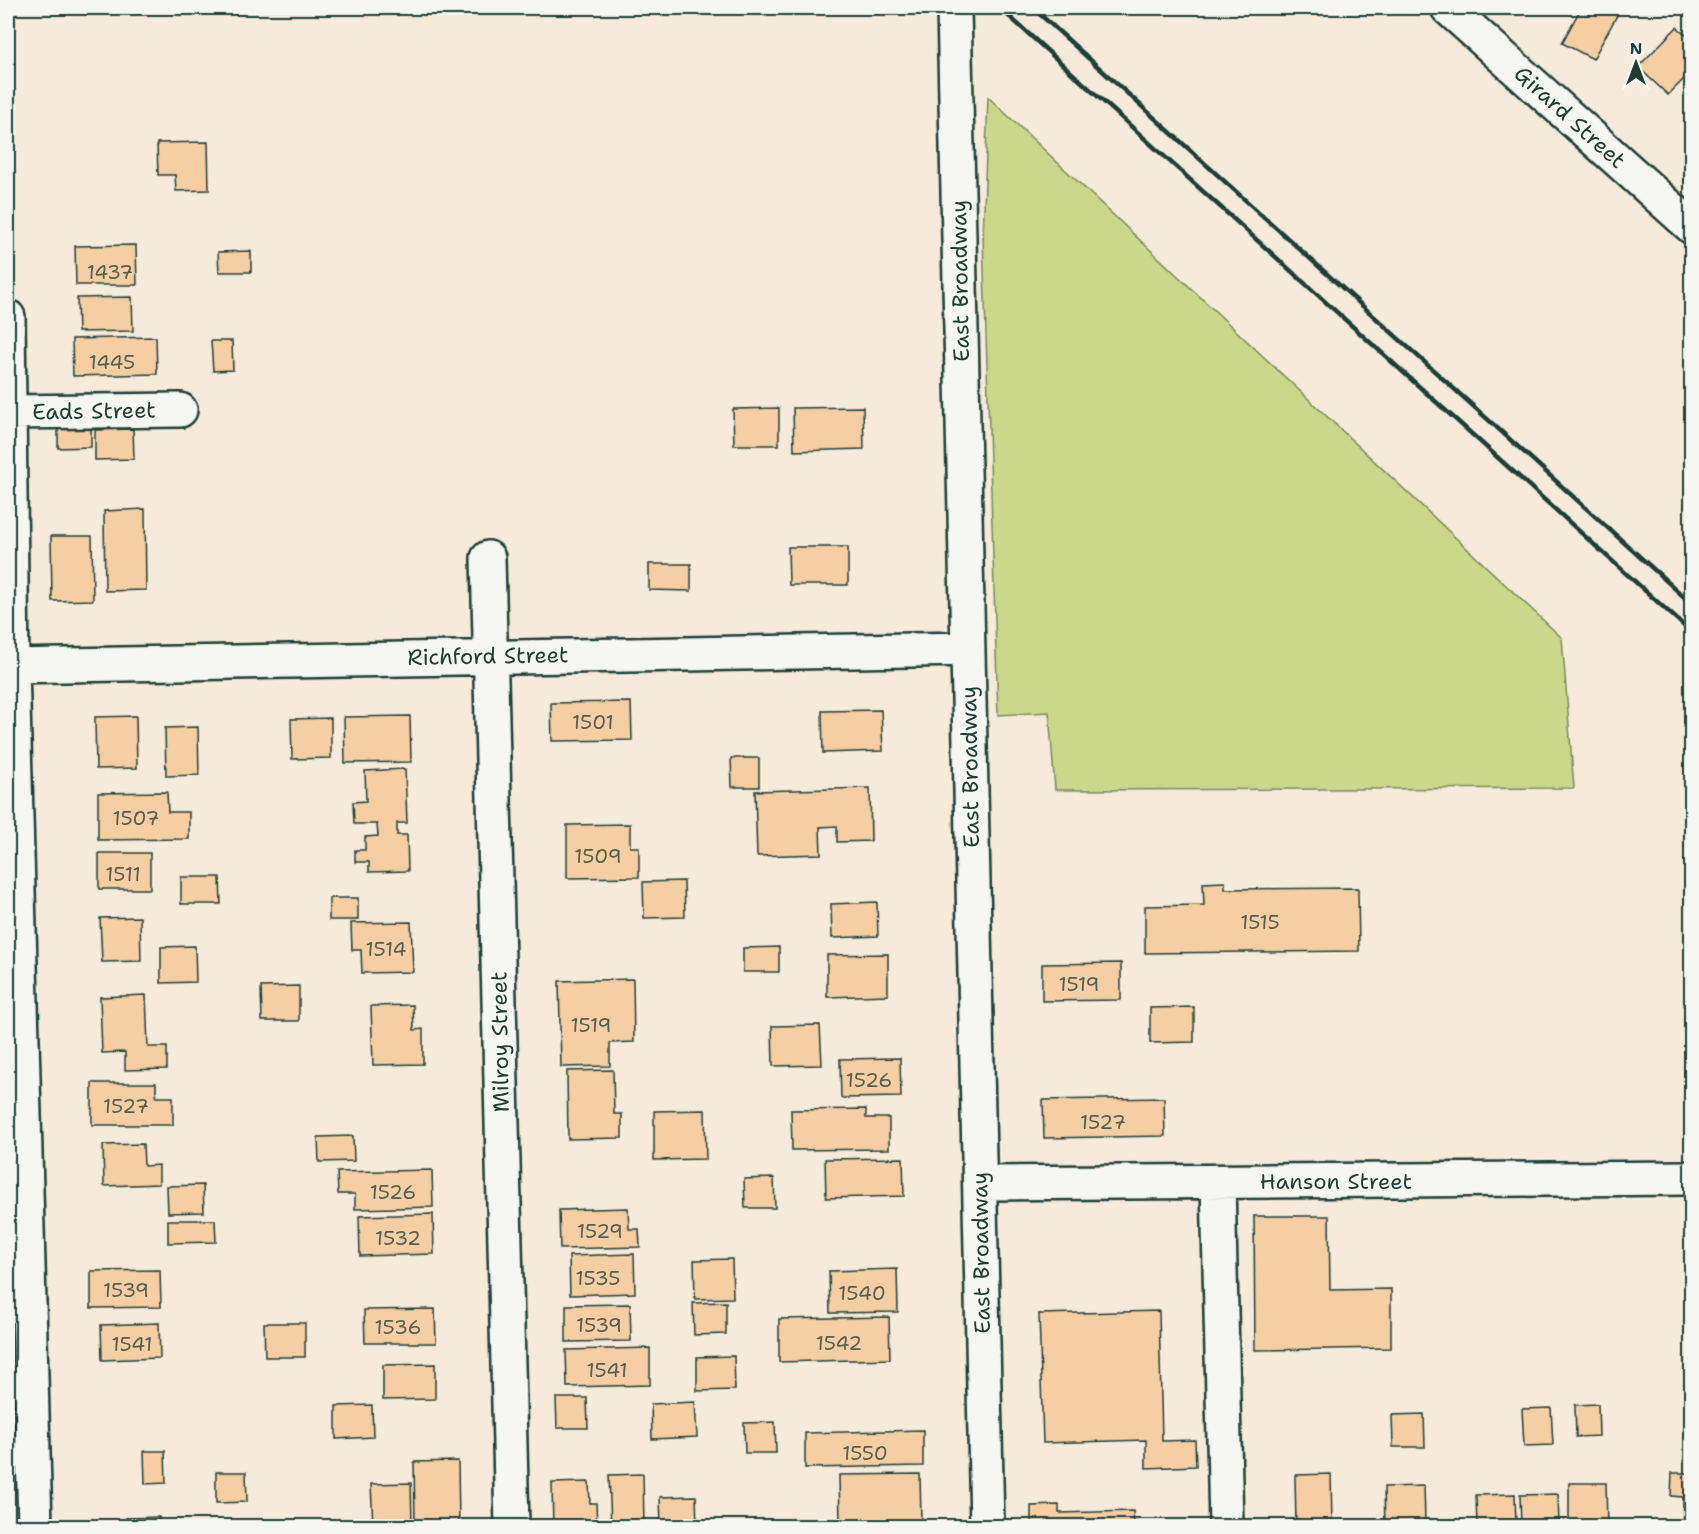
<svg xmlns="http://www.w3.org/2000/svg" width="1699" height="1534" viewBox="0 0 1699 1534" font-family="'Shantell Sans',sans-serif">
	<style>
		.green { fill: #cbd88b; stroke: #758a60; stroke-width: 1.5 }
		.building { fill: #f5cea4; stroke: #1f3d34; stroke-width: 1.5 }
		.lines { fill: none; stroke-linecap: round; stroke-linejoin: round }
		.minor-casing { stroke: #1f3d34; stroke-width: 38 }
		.minor { stroke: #f6f6f2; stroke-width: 33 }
		.rail { stroke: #1f3d34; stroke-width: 4.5 }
		.labels { text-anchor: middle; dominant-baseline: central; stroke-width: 5; stroke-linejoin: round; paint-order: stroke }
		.number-label { font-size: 20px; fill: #546150 }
		.street-label { font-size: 22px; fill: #1f3d34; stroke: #f6f6f2 }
	</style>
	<rect width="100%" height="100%" fill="#f6eadb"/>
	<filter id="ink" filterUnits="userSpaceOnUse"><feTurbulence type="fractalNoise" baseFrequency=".0167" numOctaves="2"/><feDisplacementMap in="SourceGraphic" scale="12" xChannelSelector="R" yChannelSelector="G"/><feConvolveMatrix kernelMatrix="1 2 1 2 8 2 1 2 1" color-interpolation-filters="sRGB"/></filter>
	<g filter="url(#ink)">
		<path class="green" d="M 988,97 L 1562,638 L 1574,788 L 1055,790 L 1049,712 L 998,715 L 983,238 Z"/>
		<path class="building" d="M 1581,8 L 1621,8 L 1593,59 L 1562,43 Z
			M 1677,27 L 1692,40 L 1692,71 L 1668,95 L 1638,67 Z
			M 208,142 L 209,190 L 176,191 L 175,175 L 158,175 L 157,143 Z
			M 136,245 L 137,285 L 76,285 L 75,246 Z
			M 251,251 L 251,272 L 219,272 L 218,252 Z
			M 132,297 L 133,331 L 78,332 L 77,298 Z
			M 156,337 L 157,374 L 73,376 L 72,339 Z
			M 211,341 L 232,341 L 233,370 L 213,371 Z
			M 863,407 L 864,449 L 794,451 L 793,408 Z
			M 779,408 L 779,445 L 734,445 L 733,409 Z
			M 91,426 L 91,447 L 58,448 L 58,427 Z
			M 133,429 L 134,459 L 95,460 L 95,430 Z
			M 145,509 L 146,590 L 105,591 L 104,511 Z
			M 51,536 L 92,536 L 93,600 L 52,601 Z
			M 788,547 L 848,547 L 848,585 L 789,585 Z
			M 649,564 L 691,564 L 691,591 L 649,590 Z
			M 631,702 L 632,740 L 552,741 L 551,703 Z
			M 881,710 L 883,751 L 823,753 L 822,711 Z
			M 136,716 L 137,768 L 96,769 L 95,717 Z
			M 410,716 L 411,762 L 345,763 L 344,717 Z
			M 331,718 L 331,758 L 292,759 L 291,719 Z
			M 198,727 L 199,775 L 166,776 L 165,728 Z
			M 731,758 L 759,758 L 759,787 L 732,787 Z
			M 405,769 L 407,823 L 397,823 L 397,835 L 407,835 L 408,871 L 369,872 L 369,862 L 355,862 L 355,850 L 365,850 L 365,837 L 378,836 L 377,824 L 354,824 L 353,802 L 366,801 L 365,771 Z
			M 870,788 L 871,841 L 837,842 L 837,826 L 820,827 L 821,854 L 757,856 L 755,791 Z
			M 167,792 L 168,812 L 189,812 L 189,839 L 98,840 L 98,793 Z
			M 630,824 L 630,847 L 639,847 L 639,877 L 567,878 L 567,825 Z
			M 99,853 L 150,853 L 150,889 L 99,889 Z
			M 181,877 L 220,877 L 221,904 L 181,904 Z
			M 684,881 L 685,917 L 644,918 L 643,882 Z
			M 1225,882 L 1225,889 L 1358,888 L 1359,951 L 1145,953 L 1145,906 L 1204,905 L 1203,883 Z
			M 329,898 L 358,898 L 358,920 L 329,920 Z
			M 877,902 L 878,936 L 832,938 L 831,904 Z
			M 140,917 L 141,961 L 102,962 L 100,918 Z
			M 411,922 L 413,972 L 362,973 L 361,950 L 352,950 L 351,923 Z
			M 195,946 L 196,982 L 161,983 L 161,947 Z
			M 779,947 L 779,972 L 743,972 L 743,948 Z
			M 888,954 L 888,995 L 827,997 L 827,955 Z
			M 1121,963 L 1121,1000 L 1042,1001 L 1042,964 Z
			M 633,979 L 634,1042 L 610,1043 L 610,1066 L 561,1067 L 559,981 Z
			M 299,986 L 299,1021 L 262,1021 L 261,987 Z
			M 146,995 L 148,1047 L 167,1047 L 167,1069 L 125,1070 L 125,1052 L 102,1053 L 100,997 Z
			M 413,1005 L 414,1030 L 423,1029 L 423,1064 L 373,1065 L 371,1006 Z
			M 1194,1007 L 1194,1042 L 1150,1043 L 1150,1008 Z
			M 820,1025 L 822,1065 L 773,1066 L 772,1026 Z
			M 900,1058 L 901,1097 L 841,1098 L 840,1059 Z
			M 613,1070 L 614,1114 L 622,1114 L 622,1138 L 568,1139 L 567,1071 Z
			M 92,1083 L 156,1083 L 156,1097 L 173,1097 L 173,1125 L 92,1125 Z
			M 1164,1098 L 1165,1136 L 1044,1138 L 1043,1100 Z
			M 866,1109 L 866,1118 L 889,1118 L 889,1149 L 792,1150 L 791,1110 Z
			M 705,1110 L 706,1159 L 654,1160 L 654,1111 Z
			M 353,1136 L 354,1161 L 319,1162 L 318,1137 Z
			M 143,1144 L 144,1166 L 159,1165 L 159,1184 L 104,1186 L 103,1145 Z
			M 903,1158 L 904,1196 L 826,1198 L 825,1159 Z
			M 432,1170 L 433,1207 L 355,1209 L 355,1194 L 338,1194 L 337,1172 Z
			M 774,1178 L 775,1208 L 745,1208 L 744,1179 Z
			M 203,1185 L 204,1212 L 168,1213 L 167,1186 Z
			M 628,1208 L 629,1229 L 639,1229 L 640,1247 L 560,1249 L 559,1210 Z
			M 433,1214 L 434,1254 L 360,1256 L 359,1216 Z
			M 1254,1216 L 1329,1216 L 1330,1290 L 1391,1289 L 1391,1348 L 1255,1350 Z
			M 168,1220 L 215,1220 L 216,1242 L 168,1243 Z
			M 634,1254 L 635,1293 L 570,1295 L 569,1256 Z
			M 732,1259 L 733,1298 L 695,1299 L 694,1260 Z
			M 897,1269 L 898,1312 L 830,1313 L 829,1271 Z
			M 160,1270 L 161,1307 L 91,1308 L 91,1271 Z
			M 726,1302 L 726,1334 L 694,1335 L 693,1303 Z
			M 630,1304 L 631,1341 L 566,1342 L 566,1305 Z
			M 435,1309 L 436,1343 L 365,1343 L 364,1310 Z
			M 1159,1311 L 1162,1441 L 1195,1440 L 1196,1466 L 1146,1468 L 1146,1440 L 1043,1443 L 1039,1314 Z
			M 889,1317 L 890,1359 L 779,1362 L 779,1319 Z
			M 159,1323 L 160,1358 L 102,1360 L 101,1325 Z
			M 264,1323 L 305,1323 L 305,1357 L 265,1357 Z
			M 650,1348 L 650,1385 L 567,1387 L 566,1350 Z
			M 734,1356 L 735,1390 L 697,1391 L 697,1357 Z
			M 435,1364 L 435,1399 L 383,1400 L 383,1365 Z
			M 556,1398 L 587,1398 L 588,1428 L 557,1428 Z
			M 695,1402 L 697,1437 L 652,1439 L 651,1404 Z
			M 1598,1404 L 1599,1436 L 1576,1437 L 1575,1405 Z
			M 372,1405 L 373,1437 L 336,1439 L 336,1406 Z
			M 1551,1408 L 1553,1445 L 1524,1446 L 1522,1409 Z
			M 1424,1414 L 1425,1447 L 1393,1447 L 1392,1415 Z
			M 775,1422 L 776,1453 L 745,1453 L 744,1423 Z
			M 923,1430 L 923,1466 L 805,1468 L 805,1433 Z
			M 144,1451 L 165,1451 L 166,1483 L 145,1484 Z
			M 458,1461 L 459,1526 L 415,1526 L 414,1462 Z
			M 216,1472 L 246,1472 L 247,1502 L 216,1503 Z
			M 1672,1473 L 1692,1473 L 1692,1526 L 1683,1526 L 1683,1497 L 1671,1496 Z
			M 643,1474 L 644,1526 L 611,1526 L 609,1475 Z
			M 920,1474 L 921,1520 L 840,1521 L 839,1475 Z
			M 1331,1474 L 1332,1526 L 1296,1526 L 1295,1475 Z
			M 589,1482 L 590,1503 L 596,1503 L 597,1526 L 553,1526 L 552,1483 Z
			M 411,1483 L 412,1526 L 373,1526 L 371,1484 Z
			M 1569,1483 L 1606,1483 L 1607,1526 L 1569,1526 Z
			M 1424,1486 L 1425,1521 L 1455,1521 L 1455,1526 L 1385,1526 L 1384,1487 Z
			M 1515,1494 L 1516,1526 L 1477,1526 L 1476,1495 Z
			M 1558,1494 L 1559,1526 L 1521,1526 L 1520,1495 Z
			M 696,1496 L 697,1526 L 661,1526 L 660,1497 Z
			M 1059,1505 L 1059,1513 L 1133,1511 L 1134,1526 L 1031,1526 L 1031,1506 Z
			M 159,1517 L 159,1526 L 127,1526 L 126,1518 Z
			M 81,1523 L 118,1523 L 118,1526 L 81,1526 Z"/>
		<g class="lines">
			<defs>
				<path id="minor" d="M 954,8 L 987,1526
					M 1448,8 L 1692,227
					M 8,317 L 12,666 L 35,1526
					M 8,412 L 180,410
					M 488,558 L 512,1526
					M 8,666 L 968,649
					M 1218,1182 L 1226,1526
					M 980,1183 L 1692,1178"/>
			</defs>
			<use href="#minor" class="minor-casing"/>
			<use href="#minor" class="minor"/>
			<path class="rail" d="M 1000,8 L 1692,633
				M 1033,8 L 1692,604"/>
		</g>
	</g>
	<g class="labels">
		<g class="number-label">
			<text x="110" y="272">1437</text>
			<text x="112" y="362">1445</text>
			<text x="593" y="722">1501</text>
			<text x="136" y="818">1507</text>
			<text x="598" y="856">1509</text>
			<text x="123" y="874">1511</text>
			<text x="1260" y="922">1515</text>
			<text x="386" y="949">1514</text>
			<text x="1079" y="984">1519</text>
			<text x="591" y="1025">1519</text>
			<text x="869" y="1080">1526</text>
			<text x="126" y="1106">1527</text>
			<text x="1103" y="1122">1527</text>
			<text x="393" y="1192">1526</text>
			<text x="600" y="1231">1529</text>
			<text x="398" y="1238">1532</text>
			<text x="598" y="1278">1535</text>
			<text x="126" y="1290">1539</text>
			<text x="862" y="1293">1540</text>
			<text x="599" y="1325">1539</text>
			<text x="398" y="1327">1536</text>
			<text x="839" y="1343">1542</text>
			<text x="132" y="1344">1541</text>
			<text x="607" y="1370">1541</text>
			<text x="865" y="1453">1550</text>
		</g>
		<g class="street-label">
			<text transform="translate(1570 117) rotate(42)">Girard Street</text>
			<text transform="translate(960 281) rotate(-91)">East Broadway</text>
			<text transform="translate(94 411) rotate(-1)">Eads Street</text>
			<text transform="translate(488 656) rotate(-1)">Richford Street</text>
			<text transform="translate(970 767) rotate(-91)">East Broadway</text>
			<text transform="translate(500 1042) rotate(-91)">Milroy Street</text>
			<text x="1336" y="1181">Hanson Street</text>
			<text transform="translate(981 1253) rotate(-91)">East Broadway</text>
		</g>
	</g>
	<rect width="1699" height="1534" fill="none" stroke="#f6f6f2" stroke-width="30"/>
	<rect x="15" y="15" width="1669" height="1504" fill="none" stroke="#1f3d34" stroke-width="2" filter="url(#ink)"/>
	<g transform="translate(1636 63)" stroke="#f6f6f2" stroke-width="4.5" paint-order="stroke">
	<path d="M0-4.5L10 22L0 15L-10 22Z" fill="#1f3d34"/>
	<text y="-9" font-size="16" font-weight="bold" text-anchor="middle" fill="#1f3d34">N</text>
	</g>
</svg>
